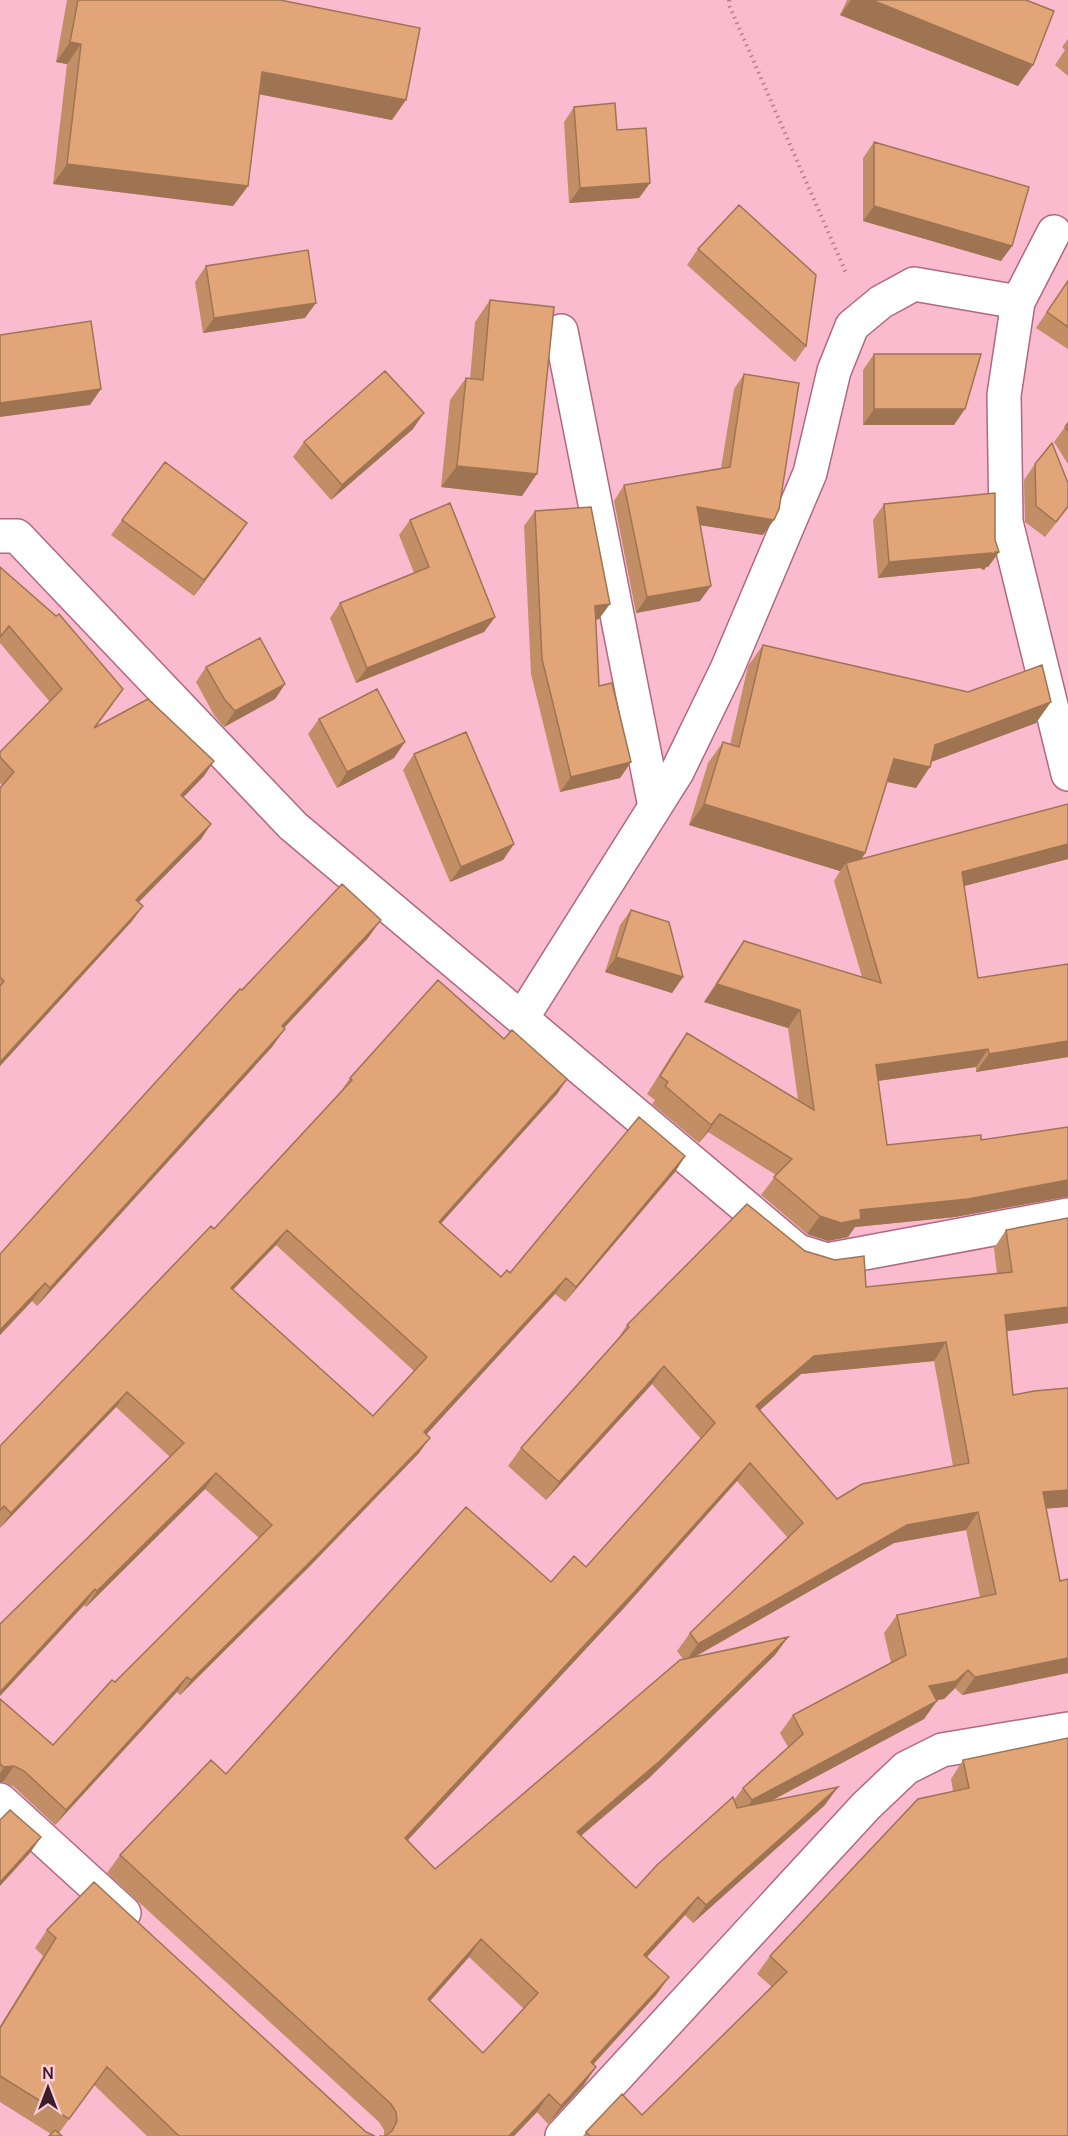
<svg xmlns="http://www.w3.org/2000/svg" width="1068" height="2136" viewBox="0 0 1068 2136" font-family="Manrope,sans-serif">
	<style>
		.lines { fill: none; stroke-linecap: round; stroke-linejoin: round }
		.street-casing { stroke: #af6881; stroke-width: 36 }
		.path { stroke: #b17f8f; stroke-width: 4; stroke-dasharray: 1.5 4.5; stroke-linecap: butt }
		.street { stroke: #fff; stroke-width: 33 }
		.wall { fill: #c28e66; fill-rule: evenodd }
		.shaded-wall { fill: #9e7453 }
		.building { fill: #e2a577; stroke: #9e7453; stroke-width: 1.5; fill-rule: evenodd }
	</style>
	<rect width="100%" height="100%" fill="#fabbcf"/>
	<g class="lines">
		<defs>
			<path id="street" d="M 1054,232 L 1018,302 L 1004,395 L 1006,522 L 1068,774
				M 561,331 L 655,807
				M 0,536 L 17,536 L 293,826 L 798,1251 L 827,1260 L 1068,1215
				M 522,1018 L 677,772 L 727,669 L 810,473 L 834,371 L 852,326 L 881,302 L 914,284 L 1018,302
				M 0,1800 L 124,1913
				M 562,2136 L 866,1806 L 906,1768 L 942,1750 L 1068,1729"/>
		</defs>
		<use href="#street" class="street-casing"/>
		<path class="path" d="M 729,0 L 730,7 L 847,275"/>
		<use href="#street" class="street"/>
	</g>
	<path class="wall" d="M 67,0 L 280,0 L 392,120 L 259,94 L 248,186 L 233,206 L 53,184 L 67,64 L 56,62 Z
		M 847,0 L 1026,0 L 1018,86 L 840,15 Z
		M 1068,39 L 1068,76 L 1055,65 L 1065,50 L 1062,47 Z
		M 574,107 L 617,130 L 650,183 L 639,198 L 569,203 L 564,122 Z
		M 874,142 L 1012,246 L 1001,261 L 863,221 L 863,158 Z
		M 698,249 L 806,346 L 795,362 L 687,265 Z
		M 206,266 L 305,318 L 203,333 L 195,282 Z
		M 1068,280 L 1068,349 L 1036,328 Z
		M 490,300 L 522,496 L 441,487 L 450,400 L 466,378 L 470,379 L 475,322 Z
		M 874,354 L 954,425 L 863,425 L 863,370 Z
		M 744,374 L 763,535 L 700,525 L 700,601 L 636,613 L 614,501 L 624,485 L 721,468 L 734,389 Z
		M 1068,423 L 1068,464 L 1054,442 Z
		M 413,429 L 331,500 L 293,457 L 304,442 Z
		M 1035,464 L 1068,483 L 1068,508 L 1045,537 L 1025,522 L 1024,480 Z
		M 884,504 L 995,540 L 999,552 L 988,567 L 986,567 L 984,570 L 980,568 L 878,578 L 873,520 Z
		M 535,511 L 599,619 L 595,620 L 599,686 L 631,762 L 620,778 L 560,792 L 531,674 L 524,526 Z
		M 122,520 L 237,538 L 194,596 L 111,535 Z
		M 410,520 L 495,617 L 484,632 L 356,683 L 330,618 L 340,603 L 414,573 L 399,535 Z
		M 0,567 L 113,704 L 95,728 L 214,761 L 204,776 L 183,797 L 211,824 L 201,839 L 139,902 L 143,906 L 132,921 L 0,1066 L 0,788 L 2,785 L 0,783 L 0,752 L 50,702 L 0,643 Z
		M 763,645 L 1036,723 L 931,762 L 916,788 L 887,782 L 865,853 L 862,859 L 1068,804 L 1068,859 L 964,886 L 978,978 L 1068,964 L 1068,1057 L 976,1072 L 976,1067 L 878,1081 L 887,1145 L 981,1140 L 1068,1127 L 1068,1197 L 1065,1197 L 955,1217 L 855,1227 L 848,1237 L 828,1241 L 807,1234 L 761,1195 L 776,1175 L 708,1132 L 699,1143 L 652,1104 L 655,1100 L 647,1094 L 674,1051 L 687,1033 L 798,1100 L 788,1028 L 704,1002 L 731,959 L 744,941 L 862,977 L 834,881 L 840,871 L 689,825 L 708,763 L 723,742 L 730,745 L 748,666 Z
		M 206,667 L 285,684 L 275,699 L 224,727 L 214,715 L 196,682 Z
		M 319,719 L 394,758 L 337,788 L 308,734 Z
		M 414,754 L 514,844 L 503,860 L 450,882 L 403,770 Z
		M 631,910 L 683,977 L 672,993 L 605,972 L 620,925 Z
		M 368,938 L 284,1028 L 272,1047 L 37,1306 L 32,1301 L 0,1335 L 0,1254 L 242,990 Z
		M 504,1039 L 567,1079 L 557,1094 L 441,1223 L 501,1277 L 510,1273 L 685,1156 L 675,1172 L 565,1302 L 555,1294 L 426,1434 L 419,1453 L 309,1567 L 180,1695 L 177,1692 L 55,1825 L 13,1786 L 3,1782 L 0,1782 L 0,1699 L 53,1745 L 115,1682 L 259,1538 L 205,1489 L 86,1607 L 84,1605 L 0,1696 L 0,1624 L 170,1457 L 116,1407 L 0,1528 L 0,1446 L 214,1229 L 339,1094 L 350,1078 ZM 276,1245 L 414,1371 L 373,1416 L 233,1290 Z
		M 1068,1218 L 1068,1323 L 1007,1331 L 1013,1395 L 1046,1509 L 1060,1581 L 1068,1579 L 1068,1673 L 962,1695 L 955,1688 L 944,1699 L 936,1700 L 924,1719 L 771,1801 L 825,1805 L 693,1923 L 685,1915 L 647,1957 L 669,1977 L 656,1995 L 593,2065 L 596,2067 L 583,2086 L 548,2124 L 537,2112 L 514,2136 L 379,2136 L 384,2136 L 384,2130 L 379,2122 L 107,1873 L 120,1855 L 226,1774 L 551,1582 L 586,1567 L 701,1439 L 652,1384 L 546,1500 L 508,1466 L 521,1448 L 615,1343 L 627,1325 L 805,1251 L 866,1287 L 997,1274 L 994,1248 L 1006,1230 ZM 934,1361 L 953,1466 L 837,1499 L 760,1410 L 801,1374 ZM 737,1481 L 788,1538 L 690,1633 L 677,1651 L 683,1659 L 435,1869 L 408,1840 L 623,1609 ZM 966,1530 L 980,1597 L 897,1615 L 884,1633 L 891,1663 L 793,1715 L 780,1733 L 788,1747 L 743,1788 L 734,1800 L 636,1888 L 581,1836 L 649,1778 L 775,1655 L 788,1637 L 695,1657 L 894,1543 ZM 469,1957 L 524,2009 L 483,2053 L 430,2001 Z
		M 963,1760 L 1068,2136 L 583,2136 L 586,2132 L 642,2115 L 772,1987 L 757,1974 L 770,1956 L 953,1791 L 951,1779 Z
		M 47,1930 L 366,2132 L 375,2136 L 147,2136 L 94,2085 L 59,2133 L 51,2134 L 0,2102 L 0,2026 L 43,1956 L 35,1948 Z"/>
	<path class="shaded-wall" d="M 851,0 L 872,0 L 1033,65 L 1018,86 L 840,15 Z
		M 70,42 L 81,44 L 67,64 L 56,62 Z
		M 262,72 L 406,100 L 392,120 L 248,92 Z
		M 67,164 L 248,186 L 233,206 L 53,184 Z
		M 650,183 L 639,198 L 569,203 L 580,188 Z
		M 874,206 L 1012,246 L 1001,261 L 863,221 Z
		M 316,303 L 305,318 L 203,333 L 214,318 Z
		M 101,389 L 90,405 L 0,417 L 0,403 Z
		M 874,409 L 965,409 L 954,425 L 863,425 Z
		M 424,413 L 413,429 L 331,500 L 342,485 Z
		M 457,466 L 537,474 L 522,496 L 441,487 Z
		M 697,507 L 774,520 L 763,535 L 686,523 Z
		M 247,523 L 237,538 L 194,596 L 204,580 Z
		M 999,552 L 988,567 L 986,567 L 984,570 L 980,568 L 878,578 L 889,562 Z
		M 711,586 L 700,601 L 636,613 L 647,597 Z
		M 610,604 L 599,619 L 584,622 L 595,606 Z
		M 495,617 L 484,632 L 356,683 L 367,668 Z
		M 285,684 L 275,699 L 224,727 L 235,711 Z
		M 1051,702 L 1036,723 L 923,765 L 930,767 L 916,788 L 879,780 L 894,759 Z
		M 405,742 L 394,758 L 337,788 L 347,772 Z
		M 214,761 L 204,776 L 171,810 L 181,795 Z
		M 631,762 L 620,778 L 560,792 L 571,777 Z
		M 704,804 L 865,853 L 851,874 L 846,863 L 840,871 L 689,825 Z
		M 211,824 L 201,839 L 126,915 L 136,900 Z
		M 514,844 L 503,860 L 450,882 L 461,867 Z
		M 1068,844 L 1068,859 L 949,890 L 962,872 Z
		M 143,906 L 132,921 L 0,1066 L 0,1062 Z
		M 381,920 L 368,938 L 269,1044 L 282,1026 Z
		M 616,957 L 683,977 L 672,993 L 605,972 Z
		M 717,984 L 800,1010 L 788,1028 L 704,1002 Z
		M 285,1029 L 272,1047 L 37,1306 L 50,1288 Z
		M 1068,1041 L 1068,1057 L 976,1072 L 989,1054 Z
		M 988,1049 L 976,1067 L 863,1083 L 876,1065 Z
		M 567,1079 L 557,1094 L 429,1237 L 439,1222 Z
		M 720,1114 L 708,1132 L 699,1143 L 711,1125 Z
		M 685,1156 L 675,1172 L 565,1302 L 576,1287 Z
		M 1068,1180 L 1068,1197 L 1065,1197 L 955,1217 L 855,1227 L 848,1237 L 828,1241 L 807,1234 L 820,1216 Z
		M 287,1230 L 276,1245 L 220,1303 L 231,1288 Z
		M 566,1278 L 555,1294 L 414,1448 L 424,1432 Z
		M 45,1283 L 32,1301 L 0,1335 L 0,1330 Z
		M 1068,1307 L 1068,1323 L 993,1333 L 1005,1315 Z
		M 946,1342 L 934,1361 L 801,1374 L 744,1424 L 756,1406 L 814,1356 Z
		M 664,1366 L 652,1384 L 546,1500 L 559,1482 Z
		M 127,1392 L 116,1407 L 0,1528 L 11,1513 Z
		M 430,1438 L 419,1453 L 309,1567 L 180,1695 L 191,1680 Z
		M 750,1463 L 737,1481 L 623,1609 L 393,1856 L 405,1838 Z
		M 216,1473 L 205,1489 L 86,1607 L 97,1591 Z
		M 1068,1490 L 1068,1507 L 1030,1510 L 1043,1492 Z
		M 978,1512 L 966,1530 L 894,1543 L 685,1662 L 698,1644 L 907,1525 Z
		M 95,1589 L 84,1605 L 0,1696 L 0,1692 Z
		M 788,1637 L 775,1655 L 649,1778 L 564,1850 L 577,1832 Z
		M 1068,1658 L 1068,1673 L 962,1695 L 975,1677 Z
		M 968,1670 L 955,1688 L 944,1699 L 916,1704 L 929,1686 Z
		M 187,1677 L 177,1692 L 55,1825 L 66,1810 Z
		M 937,1701 L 924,1719 L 739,1818 L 752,1800 Z
		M 14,1766 L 3,1782 L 0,1782 L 0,1773 L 4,1767 Z
		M 838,1787 L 825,1805 L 693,1923 L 706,1905 Z
		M 41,1837 L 30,1853 L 0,1886 L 0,1882 Z
		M 698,1897 L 685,1915 L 632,1973 L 644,1955 Z
		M 481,1939 L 469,1957 L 415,2018 L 428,1999 Z
		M 669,1977 L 656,1995 L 578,2081 L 591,2062 Z
		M 596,2067 L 583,2086 L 548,2124 L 561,2106 Z
		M 549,2094 L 537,2112 L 514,2136 L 509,2136 Z"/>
	<path class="building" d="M 78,0 L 280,0 L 420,28 L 406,100 L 262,72 L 248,186 L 67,164 L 81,44 L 70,42 Z
		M 872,0 L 1026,0 L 1054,11 L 1033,65 Z
		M 615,103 L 617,130 L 646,128 L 650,183 L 580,188 L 574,107 Z
		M 874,142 L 1029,187 L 1012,246 L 874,206 Z
		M 739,205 L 816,275 L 806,346 L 698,249 Z
		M 308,250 L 316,303 L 214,318 L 206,266 Z
		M 1068,281 L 1068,327 L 1047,312 Z
		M 490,300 L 554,307 L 537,474 L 457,466 L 466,378 L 483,380 Z
		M 91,321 L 101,389 L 0,403 L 0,335 Z
		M 874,354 L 981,354 L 965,409 L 874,409 Z
		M 385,371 L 424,413 L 342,485 L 304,442 Z
		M 744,374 L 799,383 L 779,509 L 774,520 L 697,507 L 711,586 L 647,597 L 624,485 L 730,467 Z
		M 1068,423 L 1068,431 L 1065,427 Z
		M 1052,443 L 1068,483 L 1068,506 L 1056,522 L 1036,506 L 1035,464 Z
		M 165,462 L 247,523 L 204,580 L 122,520 Z
		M 995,493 L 995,540 L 999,552 L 995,552 L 995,554 L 991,553 L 889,562 L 884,504 Z
		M 450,503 L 495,617 L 367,668 L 340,603 L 429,567 L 410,520 Z
		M 591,507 L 610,604 L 595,606 L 599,686 L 612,683 L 631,762 L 571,777 L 542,659 L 535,511 Z
		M 0,567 L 56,616 L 59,614 L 123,689 L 94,728 L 148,699 L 214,761 L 181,795 L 211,824 L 136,900 L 143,906 L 0,1062 L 0,986 L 4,981 L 0,977 L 0,788 L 14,772 L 0,757 L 0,752 L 62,689 L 9,626 L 0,637 Z
		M 260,638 L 285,684 L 235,711 L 225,700 L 206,667 Z
		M 763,645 L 968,692 L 1042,665 L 1051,702 L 935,745 L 930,767 L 894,759 L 865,853 L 704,804 L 723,742 L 739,747 Z
		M 377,689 L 405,742 L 347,772 L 319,719 Z
		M 466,732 L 514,844 L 461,867 L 414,754 Z
		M 1068,804 L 1068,844 L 962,872 L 978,978 L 1068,964 L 1068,1041 L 989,1054 L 988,1049 L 876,1065 L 887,1145 L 981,1135 L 981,1140 L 1068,1127 L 1068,1180 L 968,1199 L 860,1210 L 861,1219 L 841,1223 L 820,1216 L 774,1177 L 792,1159 L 720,1114 L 711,1125 L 665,1086 L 668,1082 L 660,1076 L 687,1033 L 814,1110 L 800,1010 L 717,984 L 744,941 L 881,983 L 846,863 Z
		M 342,884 L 381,920 L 282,1026 L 285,1029 L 50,1288 L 45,1283 L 0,1330 L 0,1254 L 240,989 L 242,990 Z
		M 631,910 L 669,922 L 683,977 L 616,957 Z
		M 438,980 L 504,1039 L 512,1030 L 567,1079 L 439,1222 L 501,1277 L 507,1270 L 510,1273 L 639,1117 L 685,1156 L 576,1287 L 566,1278 L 424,1432 L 430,1438 L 320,1552 L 191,1680 L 187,1677 L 66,1810 L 24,1771 L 14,1766 L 4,1767 L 0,1764 L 0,1699 L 53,1745 L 112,1680 L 115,1682 L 272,1525 L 216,1473 L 97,1591 L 95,1589 L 0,1692 L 0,1624 L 184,1443 L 127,1392 L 11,1513 L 4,1506 L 0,1510 L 0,1446 L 211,1226 L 214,1229 L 352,1080 L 350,1078 ZM 287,1230 L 427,1357 L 373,1416 L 231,1288 Z
		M 747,1204 L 805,1251 L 835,1260 L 864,1256 L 866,1287 L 1012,1272 L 1006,1230 L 1068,1218 L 1068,1307 L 1005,1315 L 1013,1395 L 1034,1391 L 1068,1388 L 1068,1490 L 1043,1492 L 1060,1581 L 1068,1579 L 1068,1658 L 975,1677 L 968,1670 L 956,1681 L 929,1686 L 937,1701 L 752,1800 L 743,1788 L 803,1734 L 793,1715 L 906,1655 L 897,1615 L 996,1594 L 978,1512 L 907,1525 L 698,1644 L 690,1633 L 803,1523 L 750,1463 L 636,1590 L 405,1838 L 435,1869 L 680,1660 L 788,1637 L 661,1760 L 577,1832 L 636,1888 L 657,1865 L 733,1797 L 737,1808 L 838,1787 L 706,1905 L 698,1897 L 644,1955 L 669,1977 L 591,2062 L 596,2067 L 561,2106 L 549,2094 L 509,2136 L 379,2136 L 385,2136 L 392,2131 L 397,2121 L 396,2112 L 391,2104 L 120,1855 L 211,1760 L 226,1774 L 466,1507 L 551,1582 L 574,1556 L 586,1567 L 715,1423 L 664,1366 L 559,1482 L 521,1448 L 629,1327 L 627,1325 ZM 946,1342 L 969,1463 L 862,1484 L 837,1499 L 756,1406 L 814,1356 ZM 481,1939 L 538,1993 L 483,2053 L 428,1999 Z
		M 1068,1738 L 1068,2136 L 590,2136 L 586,2132 L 622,2094 L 642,2115 L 787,1972 L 770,1956 L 918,1799 L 969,1788 L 963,1760 Z
		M 10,1810 L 41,1837 L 0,1882 L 0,1820 Z
		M 94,1882 L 366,2132 L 375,2136 L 179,2136 L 107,2067 L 69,2119 L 0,2076 L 0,2028 L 56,1938 L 47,1930 Z
		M 55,2130 L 62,2136 L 49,2136 Z"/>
	<g transform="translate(48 2088)" stroke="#fdcddc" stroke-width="4.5" paint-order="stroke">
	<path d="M0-4.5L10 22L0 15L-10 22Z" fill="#3b1e28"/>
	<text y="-9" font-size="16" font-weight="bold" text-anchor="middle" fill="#3b1e28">N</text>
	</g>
</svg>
